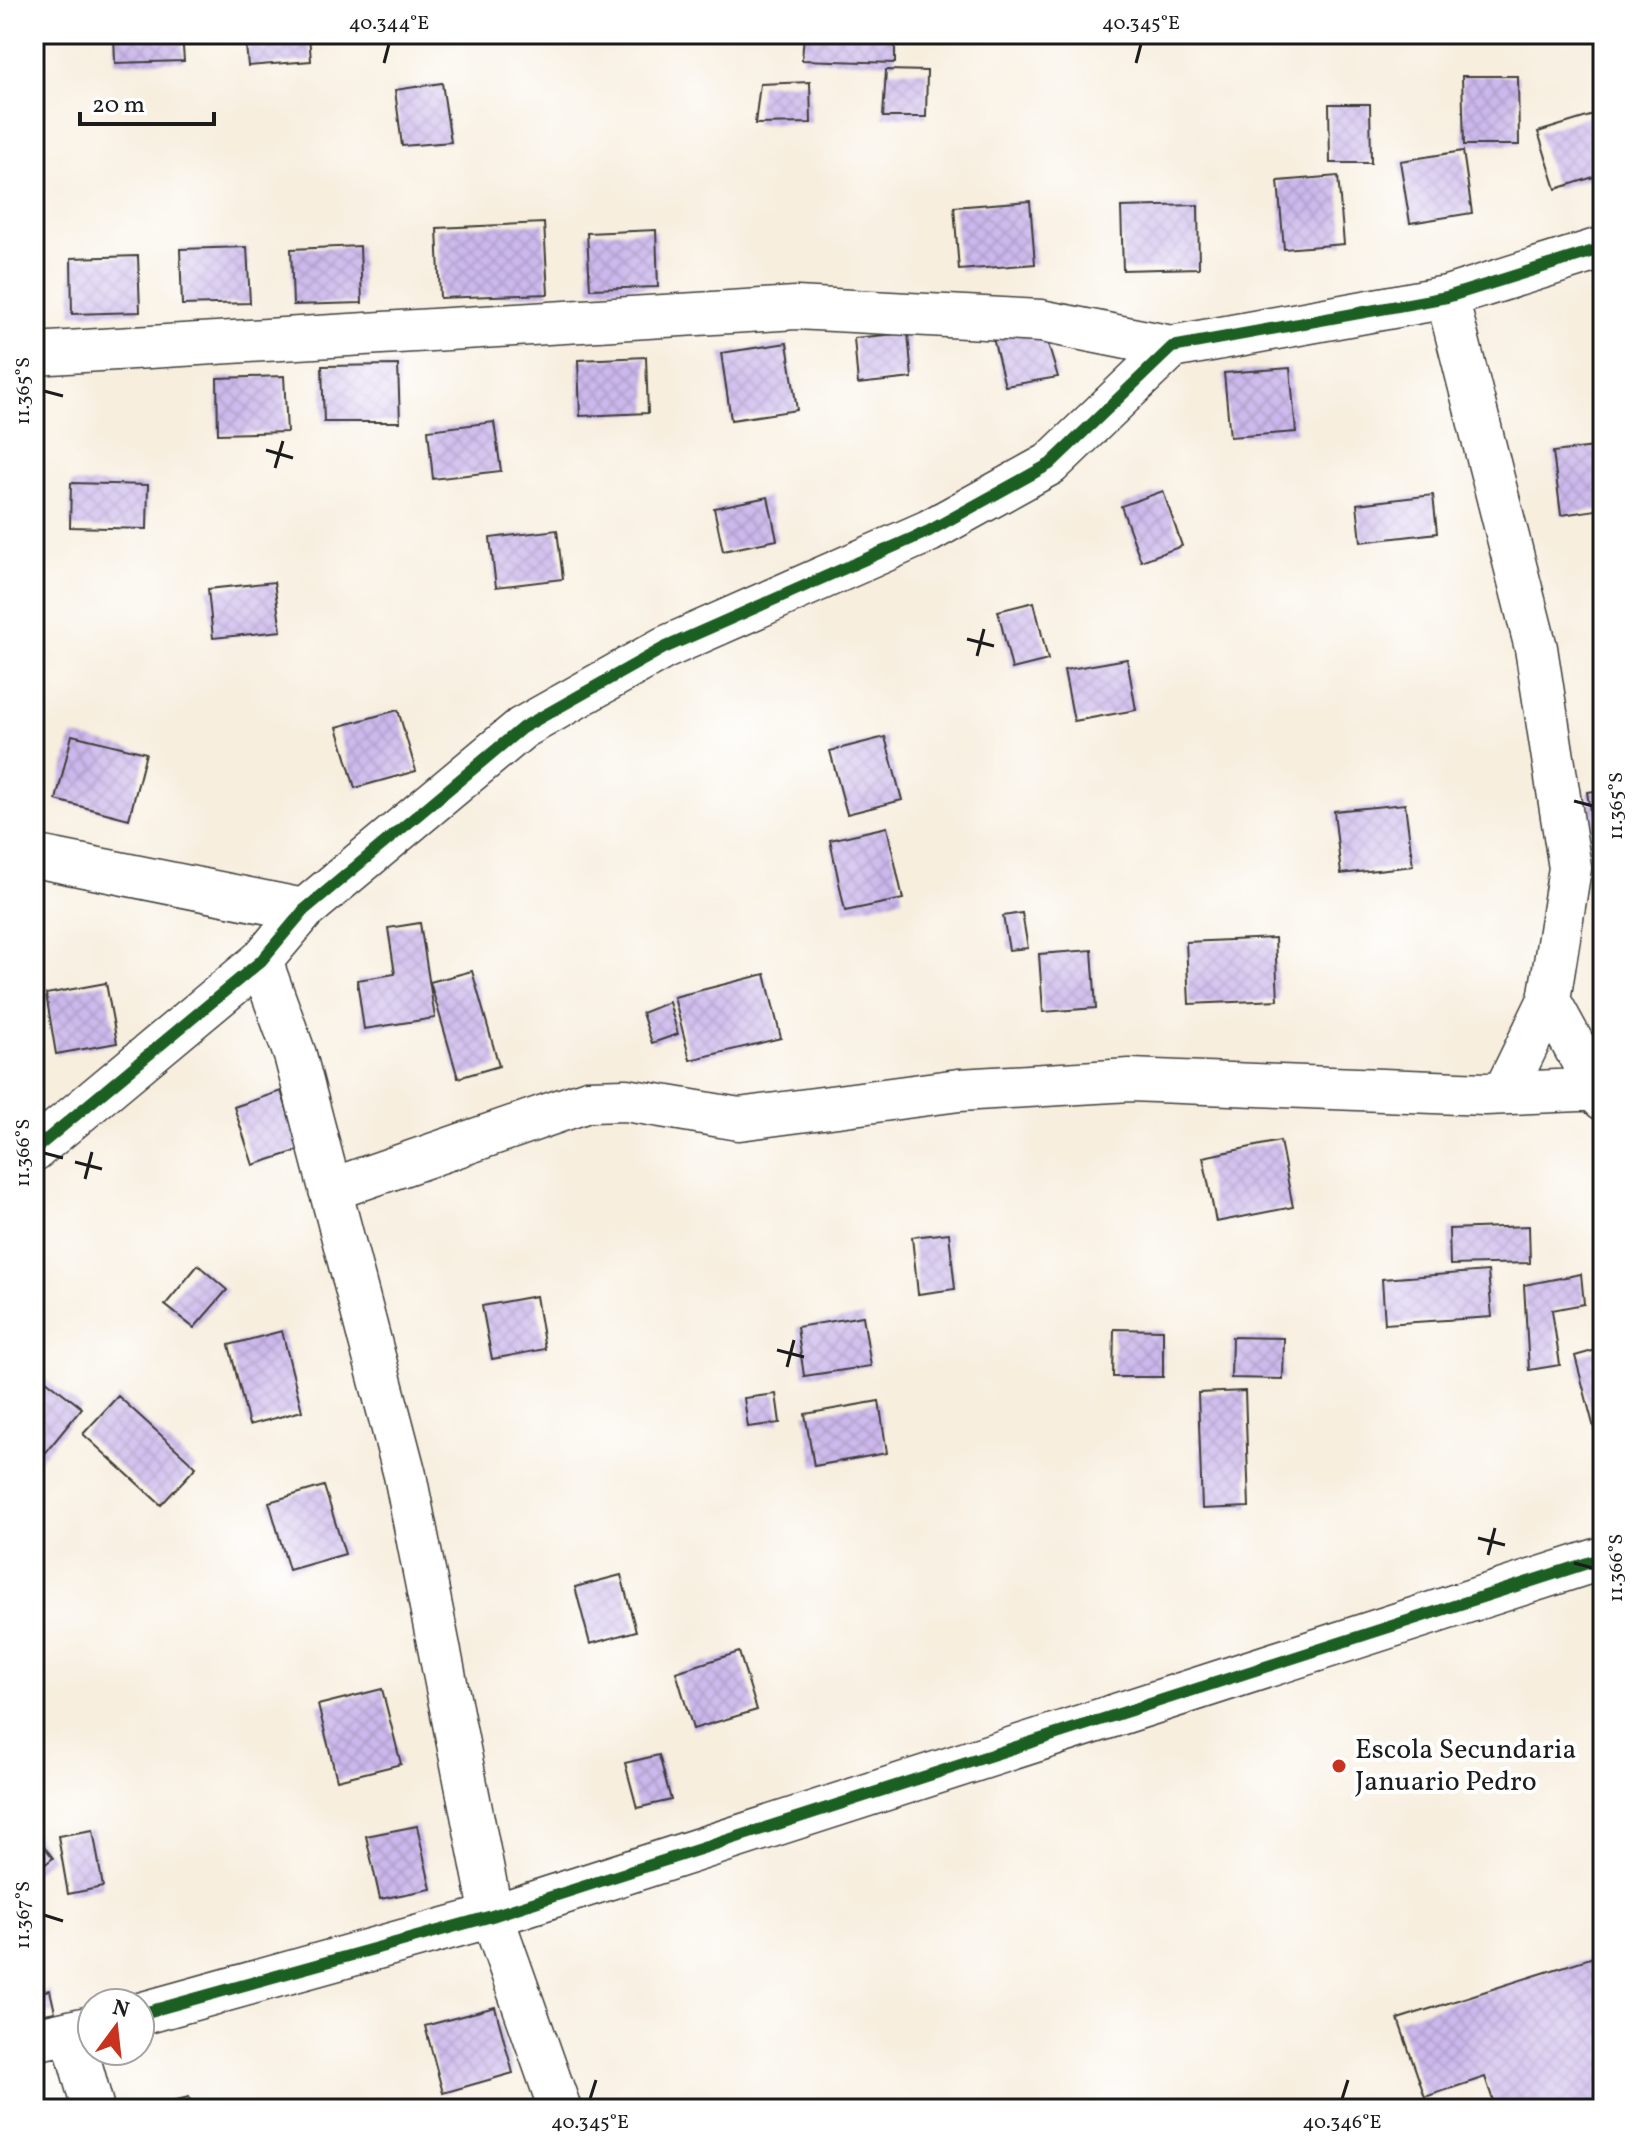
<svg xmlns="http://www.w3.org/2000/svg" width="1637" height="2143" viewBox="0 0 1637 2143" font-family="Vollkorn,serif">
	<style>
		.building { fill: url(#building-cross-hatch) }
		.lines { fill: none; stroke-linecap: round; stroke-linejoin: round }
		.street-casing { stroke: #3d3c39; stroke-width: 45 }
		.street { stroke: #fff; stroke-width: 42 }
		.cycleway-casing { stroke: #fff; stroke-width: 17 }
		.cycleway { stroke: #1b5e20; stroke-width: 12 }
		.ticks { fill: none; stroke: #1c1c1c; stroke-width: 3 }
		.poi-dot { fill: #c8321e; stroke: #fff; stroke-width: 3 }
		.labels { text-anchor: middle; dominant-baseline: central; stroke-width: 8; stroke-linejoin: round; paint-order: stroke }
		.poi-label { font-size: 28px; fill: #1c1c1c; stroke: #fff; text-anchor: start }
		.neatline { fill: none; stroke: #1c1c1c; stroke-width: 3 }
		.ticks-label { font-size: 20px; text-anchor: middle; fill: #1c1c1c }
	</style>
	<defs>
		<pattern id="building-cross-hatch" width="8" height="8" patternUnits="userSpaceOnUse" patternTransform="scale(2)"><rect width="8" height="8" fill="#ccb8ec"/><path d="M0 0l8 8M0 8l8-8" fill="none" stroke="#af9eca"/></pattern>
	</defs>
	<rect width="100%" height="100%" fill="#fff"/>
	<filter id="ink" filterUnits="userSpaceOnUse"><feTurbulence type="fractalNoise" baseFrequency=".0125" numOctaves="2"/><feDisplacementMap in="SourceGraphic" scale="16" xChannelSelector="R" yChannelSelector="G"/><feConvolveMatrix kernelMatrix="1 2 1 2 8 2 1 2 1" color-interpolation-filters="sRGB"/></filter>
	<filter id="wash" filterUnits="userSpaceOnUse"><feTurbulence type="fractalNoise" baseFrequency=".006" numOctaves="4" result="noise"/><feDisplacementMap in="SourceGraphic" scale="32" xChannelSelector="R" yChannelSelector="G"/><feGaussianBlur stdDeviation="1.8" result="paint"/><feColorMatrix in="noise" values="0 0 0 0 0 0 0 0 0 0 0 0 0 0 0 0 0 1.4 0 .05"/><feComposite in="paint" operator="in"/></filter>
	<g filter="url(#wash)">
		<rect width="100%" height="100%" fill="#f7eede"/>
		<g id="blocks">
			<path class="building" d="M 114,34 L 182,34 L 184,61 L 115,63 Z
				M 245,34 L 309,34 L 311,61 L 248,66 Z
				M 804,34 L 895,34 L 895,63 L 802,60 Z
				M 886,70 L 927,71 L 926,117 L 883,117 Z
				M 1462,76 L 1518,76 L 1519,145 L 1464,145 Z
				M 810,82 L 811,123 L 755,124 L 760,84 Z
				M 442,83 L 451,142 L 402,146 L 395,90 Z
				M 39,90 L 45,139 L 34,140 L 34,91 Z
				M 1329,104 L 1370,104 L 1371,163 L 1330,163 Z
				M 1603,112 L 1603,174 L 1556,189 L 1538,132 Z
				M 1463,151 L 1472,213 L 1410,223 L 1400,161 Z
				M 1338,176 L 1344,244 L 1284,249 L 1278,181 Z
				M 1030,201 L 1035,264 L 959,270 L 954,207 Z
				M 1198,205 L 1199,268 L 1123,270 L 1121,207 Z
				M 544,223 L 548,294 L 440,298 L 437,228 Z
				M 656,230 L 658,287 L 590,289 L 587,233 Z
				M 360,246 L 362,303 L 293,305 L 291,249 Z
				M 247,247 L 250,303 L 182,305 L 180,249 Z
				M 138,256 L 140,312 L 72,314 L 71,258 Z
				M 34,262 L 41,262 L 43,318 L 34,318 Z
				M 1041,321 L 1058,377 L 1005,386 L 993,338 Z
				M 908,333 L 912,378 L 858,384 L 854,338 Z
				M 787,343 L 797,410 L 731,420 L 721,353 Z
				M 646,357 L 648,413 L 580,416 L 578,360 Z
				M 398,365 L 400,422 L 324,422 L 322,366 Z
				M 1290,368 L 1296,432 L 1230,437 L 1224,373 Z
				M 284,376 L 287,432 L 218,434 L 217,378 Z
				M 494,422 L 501,471 L 433,479 L 428,430 Z
				M 1603,446 L 1603,509 L 1561,515 L 1553,452 Z
				M 71,483 L 148,485 L 147,529 L 70,527 Z
				M 1163,491 L 1182,546 L 1141,561 L 1121,506 Z
				M 1433,495 L 1437,533 L 1361,542 L 1357,504 Z
				M 768,497 L 777,540 L 723,551 L 714,508 Z
				M 557,530 L 563,579 L 496,587 L 490,538 Z
				M 274,582 L 281,631 L 213,638 L 208,589 Z
				M 1034,602 L 1048,660 L 1012,669 L 998,611 Z
				M 1127,659 L 1136,710 L 1074,721 L 1064,670 Z
				M 398,710 L 416,771 L 355,788 L 337,727 Z
				M 72,735 L 146,753 L 129,819 L 56,800 Z
				M 885,737 L 902,800 L 847,814 L 830,751 Z
				M 1603,790 L 1603,843 L 1595,844 L 1587,792 Z
				M 1405,804 L 1413,866 L 1341,874 L 1334,811 Z
				M 887,827 L 903,899 L 845,911 L 830,840 Z
				M 1022,913 L 1028,948 L 1009,950 L 1003,916 Z
				M 420,923 L 435,1018 L 364,1029 L 357,980 L 395,974 L 388,928 Z
				M 1275,938 L 1278,1000 L 1189,1004 L 1186,942 Z
				M 1092,950 L 1096,1008 L 1043,1012 L 1039,954 Z
				M 472,971 L 499,1066 L 458,1078 L 430,982 Z
				M 765,974 L 781,1038 L 690,1060 L 674,997 Z
				M 106,983 L 117,1043 L 56,1054 L 46,994 Z
				M 669,1002 L 678,1034 L 652,1043 L 642,1013 Z
				M 281,1091 L 300,1150 L 253,1165 L 234,1107 Z
				M 1280,1141 L 1293,1207 L 1216,1222 L 1203,1157 Z
				M 1529,1226 L 1530,1263 L 1450,1265 L 1449,1229 Z
				M 949,1233 L 955,1289 L 918,1294 L 912,1237 Z
				M 198,1265 L 227,1290 L 194,1328 L 165,1305 Z
				M 1488,1271 L 1492,1317 L 1385,1324 L 1382,1279 Z
				M 1581,1274 L 1584,1304 L 1552,1310 L 1560,1365 L 1529,1370 L 1524,1285 Z
				M 536,1296 L 545,1349 L 492,1359 L 482,1306 Z
				M 863,1316 L 871,1366 L 804,1376 L 797,1327 Z
				M 1114,1329 L 1163,1330 L 1163,1377 L 1113,1377 Z
				M 282,1331 L 302,1411 L 249,1425 L 229,1345 Z
				M 1232,1337 L 1284,1338 L 1283,1379 L 1231,1378 Z
				M 1603,1348 L 1603,1451 L 1600,1451 L 1575,1356 Z
				M 37,1373 L 82,1408 L 34,1467 L 34,1377 Z
				M 1245,1391 L 1249,1507 L 1202,1509 L 1198,1393 Z
				M 776,1394 L 780,1423 L 748,1427 L 744,1398 Z
				M 118,1396 L 196,1467 L 161,1505 L 83,1434 Z
				M 879,1401 L 887,1453 L 814,1466 L 805,1414 Z
				M 324,1486 L 345,1554 L 289,1570 L 269,1502 Z
				M 621,1575 L 636,1631 L 590,1644 L 575,1587 Z
				M 739,1652 L 757,1710 L 693,1729 L 676,1672 Z
				M 382,1689 L 401,1764 L 337,1780 L 318,1705 Z
				M 659,1755 L 671,1800 L 637,1808 L 625,1763 Z
				M 417,1826 L 431,1889 L 380,1899 L 366,1836 Z
				M 93,1830 L 103,1887 L 68,1894 L 58,1836 Z
				M 34,1833 L 53,1858 L 34,1873 Z
				M 1603,1954 L 1603,2109 L 1496,2109 L 1485,2077 L 1425,2097 L 1398,2019 Z
				M 50,1990 L 55,2012 L 34,2016 L 34,1993 Z
				M 495,2007 L 513,2073 L 443,2093 L 425,2026 Z
				M 189,2097 L 192,2109 L 143,2109 L 143,2108 Z"/>
		</g>
	</g>
	<g filter="url(#ink)">
		<use href="#blocks" fill-opacity="0" stroke="#3d3c39" stroke-width="2"/>
		<g class="lines">
			<defs>
				<path id="street" d="M 1447,297 L 1536,648 L 1570,868 L 1549,1000 L 1504,1093
					M 34,354 L 796,308 L 1041,321 L 1172,347
					M 34,856 L 304,910
					M 261,961 L 295,1055 L 405,1475 L 492,1916 L 560,2109
					M 1549,1000 L 1603,1099
					M 34,1150 L 261,961 L 304,910 L 522,728 L 664,648 L 929,531 L 1050,464 L 1172,347 L 1447,297 L 1603,248
					M 330,1190 L 588,1101 L 626,1100 L 739,1119 L 959,1090 L 1130,1080 L 1485,1094 L 1603,1089
					M 140,2014 L 492,1916 L 1603,1558
					M 72,2033 L 93,2109
					M 34,2040 L 92,2027"/>
			</defs>
			<use href="#street" class="street-casing"/>
			<use href="#street" class="street"/>
			<defs>
				<path id="cycleway" d="M 34,1150 L 261,961 L 304,910 L 522,728 L 664,648 L 929,531 L 1050,464 L 1172,347 L 1447,297 L 1603,248
					M 140,2014 L 492,1916 L 1603,1558"/>
			</defs>
			<use href="#cycleway" class="cycleway-casing"/>
			<use href="#cycleway" class="cycleway"/>
		</g>
	</g>
	<path class="ticks" d="M 384,63 L 389,44M 1136,63 L 1141,44M 44,391 L 63,396M 266,450 L 293,458M 275,468 L 283,441M 967,639 L 994,646M 977,656 L 984,629M 1574,801 L 1593,806M 44,1153 L 63,1158M 75,1162 L 102,1169M 85,1179 L 92,1152M 777,1350 L 804,1357M 787,1367 L 794,1340M 1478,1538 L 1505,1545M 1488,1555 L 1495,1528M 1574,1563 L 1593,1568M 44,1915 L 63,1921M 590,2099 L 596,2080M 1342,2099 L 1348,2080"/>
	<circle class="poi-dot" cx="1339" cy="1766" r="8"/>
	<g class="labels">
		<g class="poi-label">
			<text x="1355" y="1750">Escola Secundaria<tspan x="1355" dy="32">Januario Pedro</tspan></text>
		</g>
	</g>
	<rect width="1637" height="2143" fill="none" stroke="#fff" stroke-width="88"/>
	<g transform="translate(116 2027) rotate(15)"><circle r="38" fill="#ffffff" stroke="#a4a4a4" stroke-width="2"/>
	<path d="M0-6L14 30L0 20L-14 30Z" fill="#c8321e"/>
	<text y="-12" font-size="22" font-weight="bold" text-anchor="middle" fill="#1c1c1c">N</text>
	</g>
	<path d="M80 112v12h134v-12" fill="none" stroke="#1c1c1c" stroke-width="4"/>
	<text x="92" y="112" font-size="24" fill="#1c1c1c" stroke="#ffffff" stroke-width="6" paint-order="stroke">20 m</text>
	<rect x="44" y="44" width="1549" height="2055" class="neatline"/>
	<g class="ticks-label">
		<text x="389" y="29">40.344°E</text>
		<text x="1141" y="29">40.345°E</text>
		<text transform="translate(22 391) rotate(-90)" y="7">11.365°S</text>
		<text transform="translate(1615 806) rotate(-90)" y="7">11.365°S</text>
		<text transform="translate(22 1153) rotate(-90)" y="7">11.366°S</text>
		<text transform="translate(1615 1568) rotate(-90)" y="7">11.366°S</text>
		<text transform="translate(22 1915) rotate(-90)" y="7">11.367°S</text>
		<text x="590" y="2128">40.345°E</text>
		<text x="1342" y="2128">40.346°E</text>
	</g>
</svg>
